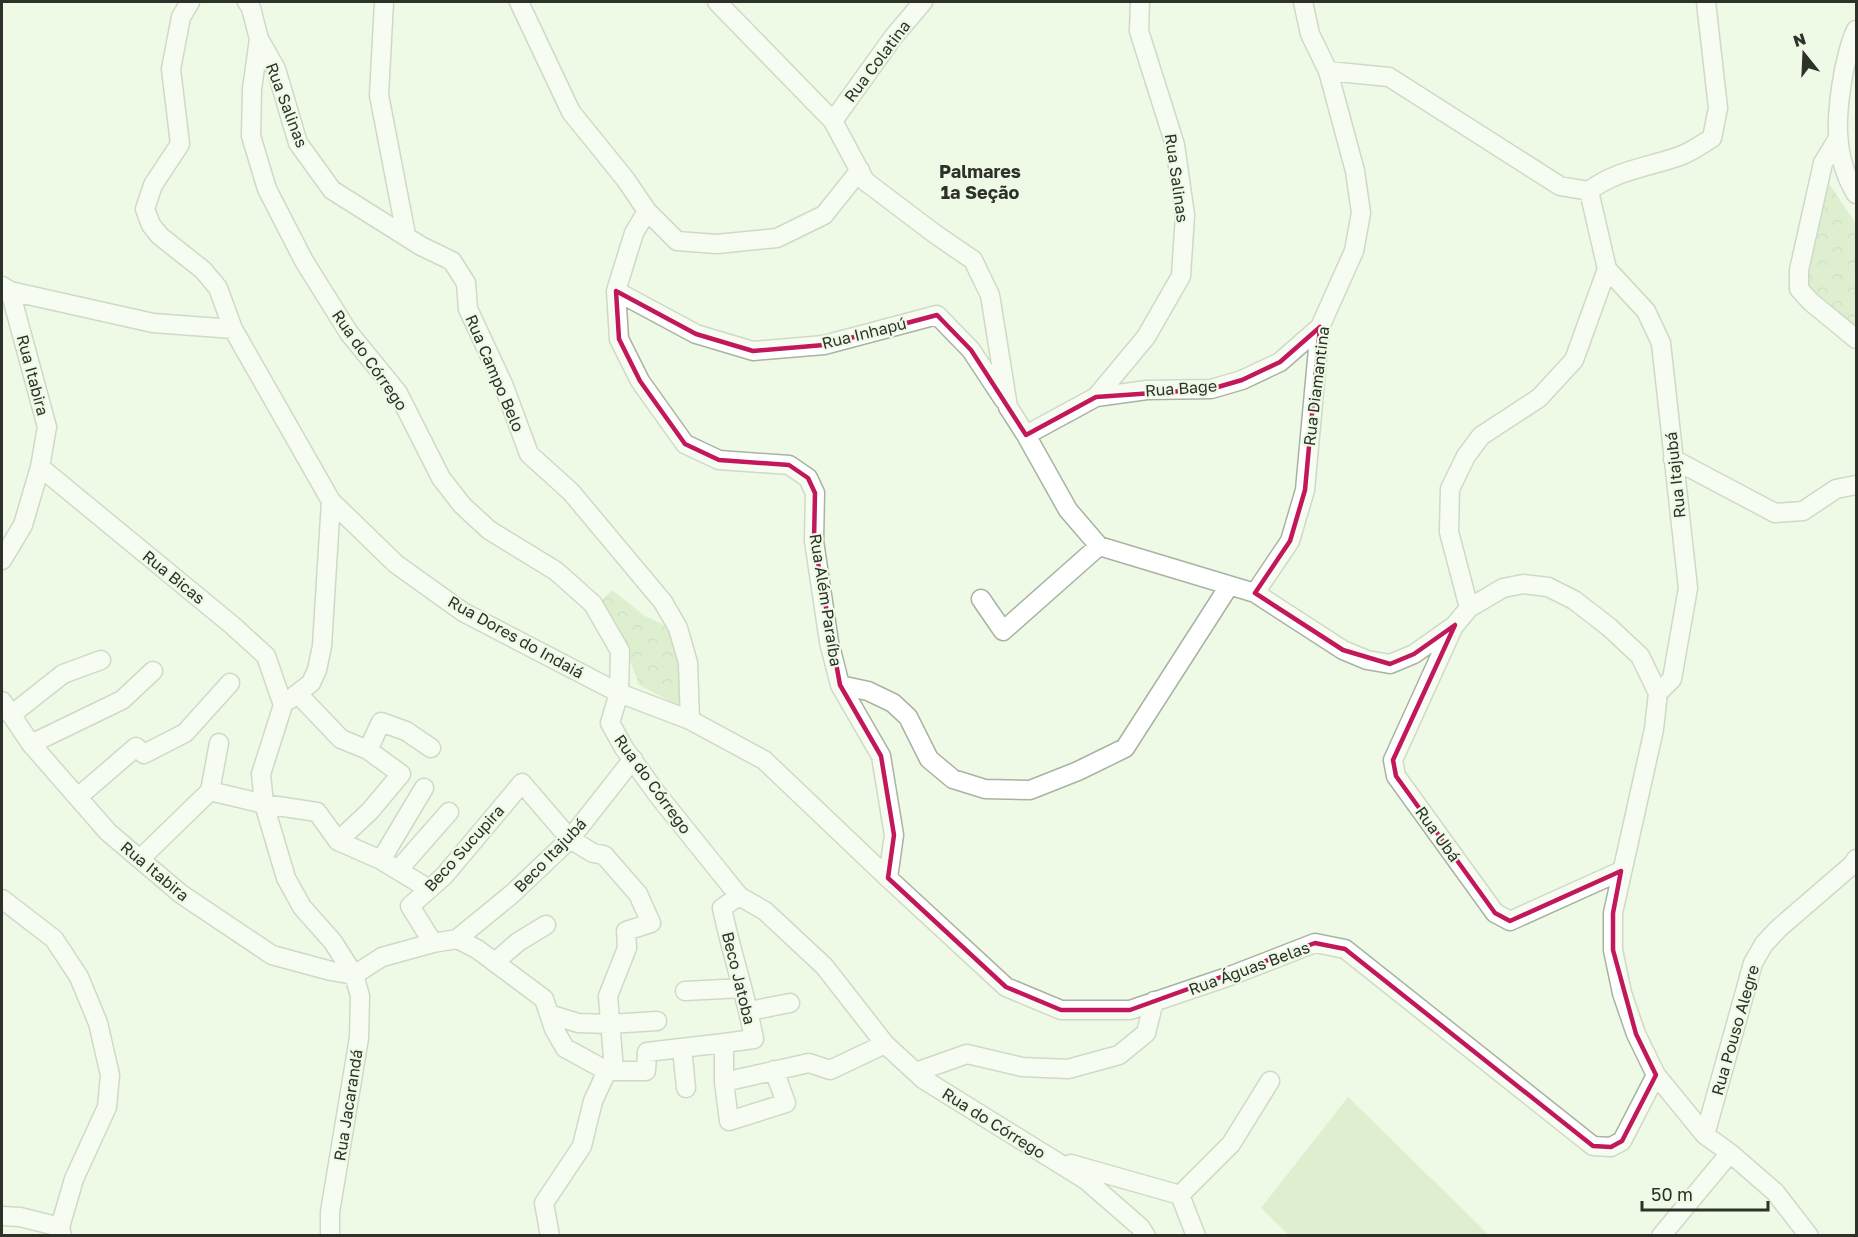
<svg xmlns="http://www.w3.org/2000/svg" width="1858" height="1237" viewBox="0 0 1858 1237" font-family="'Golos Text',sans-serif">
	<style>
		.park { fill: url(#park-crowns) }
		.pitch { fill: #cae3b7 }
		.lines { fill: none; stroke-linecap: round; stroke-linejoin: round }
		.minor-casing { stroke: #a9b3a1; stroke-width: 21 }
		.minor { stroke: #fff; stroke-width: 18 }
		.marked { fill: none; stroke: #c2185b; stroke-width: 4.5; stroke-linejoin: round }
		.labels { text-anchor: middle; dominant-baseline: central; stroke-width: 4.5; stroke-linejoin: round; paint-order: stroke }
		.street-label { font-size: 16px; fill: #2d312a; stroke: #eef9e6 }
		.neighbourhood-label { font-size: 18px; font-weight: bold; fill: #2d312a; stroke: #eef9e6 }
	</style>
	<defs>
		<pattern id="park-crowns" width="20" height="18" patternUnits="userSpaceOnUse" patternTransform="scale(1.5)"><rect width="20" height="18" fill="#cae3b7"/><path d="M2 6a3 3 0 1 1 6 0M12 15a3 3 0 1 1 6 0" fill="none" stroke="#aec39e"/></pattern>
	</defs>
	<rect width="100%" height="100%" fill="#eef9e6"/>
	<path class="park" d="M 1828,182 L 1856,224 L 1856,334 L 1800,279 Z
		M 612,590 L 645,616 L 670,628 L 680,661 L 682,707 L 639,685 L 616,622 L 600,602 Z"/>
	<path class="pitch" d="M 1348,1097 L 1489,1235 L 1289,1235 L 1261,1208 Z"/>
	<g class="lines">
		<defs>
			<path id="minor" d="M 190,2 L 181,17 L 171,69 L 180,144 L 153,185 L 145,209 L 151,225 L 160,236 L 203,270 L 218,288 L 233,329
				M 247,2 L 251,8 L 259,39 L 276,69 L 298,143 L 332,190 L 421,246 L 452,261 L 466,283 L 468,309 L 503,384 L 529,454 L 571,492 L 663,602 L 678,628 L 688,663 L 690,720
				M 384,2 L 379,95 L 406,235
				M 519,2 L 571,112 L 626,180 L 647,211 L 634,233 L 616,291 L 619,339 L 640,381 L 685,444 L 719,460 L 789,465 L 808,478 L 815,493 L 814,541 L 829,642 L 840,685 L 881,756 L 894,835 L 888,878
				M 717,2 L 833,121 L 865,181 L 935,234 L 973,260 L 990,295 L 1008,407 L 1026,435 L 1068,510 L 1099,546 L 1255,593 L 1343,650 L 1367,660 L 1390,664 L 1414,654 L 1455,625 L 1469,608 L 1503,588 L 1523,584 L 1548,587 L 1574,600 L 1609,627 L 1640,656 L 1658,693 L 1654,729 L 1613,913 L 1613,950 L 1622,993 L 1636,1034 L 1656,1075 L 1705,1135 L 1730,1153 L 1775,1192 L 1809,1236
				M 1856,30 C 1850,41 1847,58 1844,70 C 1836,114 1832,154 1856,194
				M 259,39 L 252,89 L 251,136 L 267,189 L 304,261 L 349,333 L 398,393 L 441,478 L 462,505 L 489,530 L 556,571 L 593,604 L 620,651 L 619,693 L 610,723 L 624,748 L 657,794 L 739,896 L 765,911 L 824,966 L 885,1044 L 923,1079 L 1086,1180 L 1140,1227 L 1146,1236
				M 1328,71 L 1389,77 L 1560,186 L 1589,191 C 1616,170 1649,167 1680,156 C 1691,152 1702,144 1712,138 L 1718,108 L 1706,2
				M 833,121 L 894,36 L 923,2
				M 1837,140 L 1823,163 L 1799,270 L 1799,289 L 1811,302 L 1856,339
				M 647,211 L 677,241 L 717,244 L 777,238 L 824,215 L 860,170
				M 1607,269 L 1646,311 L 1661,343 L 1688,588 L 1672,679 L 1658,693
				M 2,286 L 10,291 L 153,323 L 233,329 L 331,501 L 396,564 L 463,612 L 619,693 L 690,720 L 764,760 L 888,878 L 1006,987 L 1061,1010 L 1130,1010 L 1230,976 L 1315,943 L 1345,949 L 1593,1146 L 1611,1147 L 1622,1141 L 1656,1075
				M 616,291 L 696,334 L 753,351 L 824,345 L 937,315 L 971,350 L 1004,400
				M 1096,397 L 1147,390 L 1211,389 L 1242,380 L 1280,362 L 1320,327
				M 1026,435 L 1096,397 L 1146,337 L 1181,276 L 1185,215 L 1175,145 L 1139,31 L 1140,2
				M 1673,459 L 1775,513 L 1803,511 L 1836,489 L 1856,485
				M 40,467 L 232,625 L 266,656 L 283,705 L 261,774 L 264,804 L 286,878 L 302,907 L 333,942 L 354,975 L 360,996 L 359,1038 L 330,1212 L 330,1236
				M 2,560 L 23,525 L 40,467 L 47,427 L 10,291
				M 1255,593 L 1290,541 L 1305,490 L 1320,327 L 1354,251 L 1361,213 L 1355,171 L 1328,71 L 1310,34 L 1303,2
				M 981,599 L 1003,631 L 1099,546
				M 1469,608 L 1449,532 L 1450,489 L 1466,456 L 1481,436 L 1539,398 L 1574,360 L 1607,269 L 1589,191
				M 1453,628 L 1393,760 L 1396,776 L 1495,913 L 1510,921 L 1621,871
				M 840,685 L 868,691 L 893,703 L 908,717 L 929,759 L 953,779 L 985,789 L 1030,790 L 1078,771 L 1125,748 L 1229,586
				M 298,694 L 341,739 L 368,750 L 401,774 L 370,811 L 338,841
				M 289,700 L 311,683 L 317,670 L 322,646 L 331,501
				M 2,701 L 31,744 L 108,832 L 181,894 L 272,955 L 331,971 L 354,975
				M 11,715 L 63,674 L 101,660
				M 31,744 L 122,700 L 153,671
				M 368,750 L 381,722 L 406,731 L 431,748
				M 210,791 L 264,804 L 317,812 L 338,841 L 381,860 L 429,889
				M 78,797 L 136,747 L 144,754 L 185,733 L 230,683
				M 140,859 L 210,791 L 219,743
				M 381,860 L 424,788
				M 398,870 L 449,812
				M 2,899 L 54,939 L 79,977 L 98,1023 L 110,1075 L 107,1107 L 74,1179 L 60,1227 L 62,1236
				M 457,939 L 512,894 L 570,839 L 633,759
				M 433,943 L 410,906 L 444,876 L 522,783 L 570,839 L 593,853 L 604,855 L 638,894 L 651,923 L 626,931 L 627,948 L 608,996 L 614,1070
				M 495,962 L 518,942 L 546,925
				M 354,975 L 382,957 L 433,943 L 457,939 L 477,949 L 544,999 L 554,1029 L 565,1048 L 607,1071 L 646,1071 L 647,1052 L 724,1043 L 724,1082 L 809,1063 L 830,1070 L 885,1044
				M 685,991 L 742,988
				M 749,1011 L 790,1003
				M 549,1014 L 578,1023 L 610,1024 L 657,1021
				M 724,1043 L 754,1039 C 746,995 731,952 722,908 L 739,896
				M 682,1048 L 686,1088
				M 916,1072 L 967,1054 L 1022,1067 L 1068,1069 L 1119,1055 L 1146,1033 L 1154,1001
				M 724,1082 L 729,1121 L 786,1103 L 774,1070
				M 1705,1135 L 1753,963 L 1764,944 L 1778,929 L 1852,865 L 1856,859
				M 1071,1164 L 1180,1195 L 1231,1144 L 1270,1081
				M 1180,1195 L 1196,1236
				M 2,1216 L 20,1217 L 60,1227
				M 550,1236 L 544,1203 L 582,1146 L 593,1101 L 607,1071
				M 1661,1236 L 1730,1153"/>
		</defs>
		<use href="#minor" class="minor-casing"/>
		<use href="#minor" class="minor"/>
	</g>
	<path d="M0 0H1858V1237H0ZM 616,291 L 696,334 L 753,351 L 824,345 L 937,315 L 971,350 L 1026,435 L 1096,397 L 1211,389 L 1242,380 L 1280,362 L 1320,327 L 1305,490 L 1290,541 L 1255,593 L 1343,650 L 1390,664 L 1414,654 L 1455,625 L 1393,760 L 1396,776 L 1495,913 L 1510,921 L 1621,871 L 1613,913 L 1613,950 L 1636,1034 L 1656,1075 L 1622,1141 L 1611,1147 L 1593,1146 L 1345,949 L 1315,943 L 1130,1010 L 1061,1010 L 1006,987 L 888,878 L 894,835 L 881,756 L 840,685 L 814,541 L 815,493 L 808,478 L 789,465 L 719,460 L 685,444 L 640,381 L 619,339 Z" fill="#eef9e6" fill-opacity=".55" fill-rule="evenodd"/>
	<path class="marked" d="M 616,291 L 696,334 L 753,351 L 824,345 L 937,315 L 971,350 L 1026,435 L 1096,397 L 1211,389 L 1242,380 L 1280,362 L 1320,327 L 1305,490 L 1290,541 L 1255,593 L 1343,650 L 1390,664 L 1414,654 L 1455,625 L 1393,760 L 1396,776 L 1495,913 L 1510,921 L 1621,871 L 1613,913 L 1613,950 L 1636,1034 L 1656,1075 L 1622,1141 L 1611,1147 L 1593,1146 L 1345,949 L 1315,943 L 1130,1010 L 1061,1010 L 1006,987 L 888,878 L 894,835 L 881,756 L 840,685 L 814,541 L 815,493 L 808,478 L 789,465 L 719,460 L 685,444 L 640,381 L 619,339 Z"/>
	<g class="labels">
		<g class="street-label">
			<text transform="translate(877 61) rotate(-53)">Rua Colatina</text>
			<text transform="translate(287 105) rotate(69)">Rua Salinas</text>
			<text transform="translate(1177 178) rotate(82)">Rua Salinas</text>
			<text transform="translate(864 333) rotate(-14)">Rua Inhapú</text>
			<text transform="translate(370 360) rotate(55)">Rua do Córrego</text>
			<text transform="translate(495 373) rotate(67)">Rua Campo Belo</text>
			<text transform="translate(33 375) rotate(75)">Rua Itabira</text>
			<text transform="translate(1316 386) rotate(-83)">Rua Diamantina</text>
			<text transform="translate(1181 388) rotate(-4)">Rua Bage</text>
			<text transform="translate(1675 475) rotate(-96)">Rua Itajubá</text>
			<text transform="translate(174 577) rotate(39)">Rua Bicas</text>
			<text transform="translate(826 600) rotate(81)">Rua Além Paraíba</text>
			<text transform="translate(516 637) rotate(29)">Rua Dores do Indaiá</text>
			<text transform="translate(653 784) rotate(54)">Rua do Córrego</text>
			<text transform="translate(1438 834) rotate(54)">Rua Ubá</text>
			<text transform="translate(464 848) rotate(-48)">Beco Sucupira</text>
			<text transform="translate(550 855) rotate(-46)">Beco Itajubá</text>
			<text transform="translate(155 871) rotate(40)">Rua Itabira</text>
			<text transform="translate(1249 968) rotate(-20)">Rua Águas Belas</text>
			<text transform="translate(739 978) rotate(76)">Beco Jatoba</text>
			<text transform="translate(1735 1030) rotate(-74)">Rua Pouso Alegre</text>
			<text transform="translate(348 1105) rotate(-81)">Rua Jacarandá</text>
			<text transform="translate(994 1123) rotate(32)">Rua do Córrego</text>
		</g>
		<g class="neighbourhood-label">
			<text x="980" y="171">Palmares<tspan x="980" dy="21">1ª Seção</tspan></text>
		</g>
	</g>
	<rect width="1858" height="1237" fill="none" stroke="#2d312a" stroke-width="6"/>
	<g transform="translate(1804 54) rotate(342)" stroke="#eef9e6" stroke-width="4.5" paint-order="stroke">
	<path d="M0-4.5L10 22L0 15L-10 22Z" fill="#2d312a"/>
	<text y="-9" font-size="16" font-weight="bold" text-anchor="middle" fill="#2d312a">N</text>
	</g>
	<path d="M1642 1201v9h126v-9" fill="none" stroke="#2d312a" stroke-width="3"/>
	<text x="1651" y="1201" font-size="18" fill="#2d312a" stroke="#eef9e6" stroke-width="4.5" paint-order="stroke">50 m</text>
</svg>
